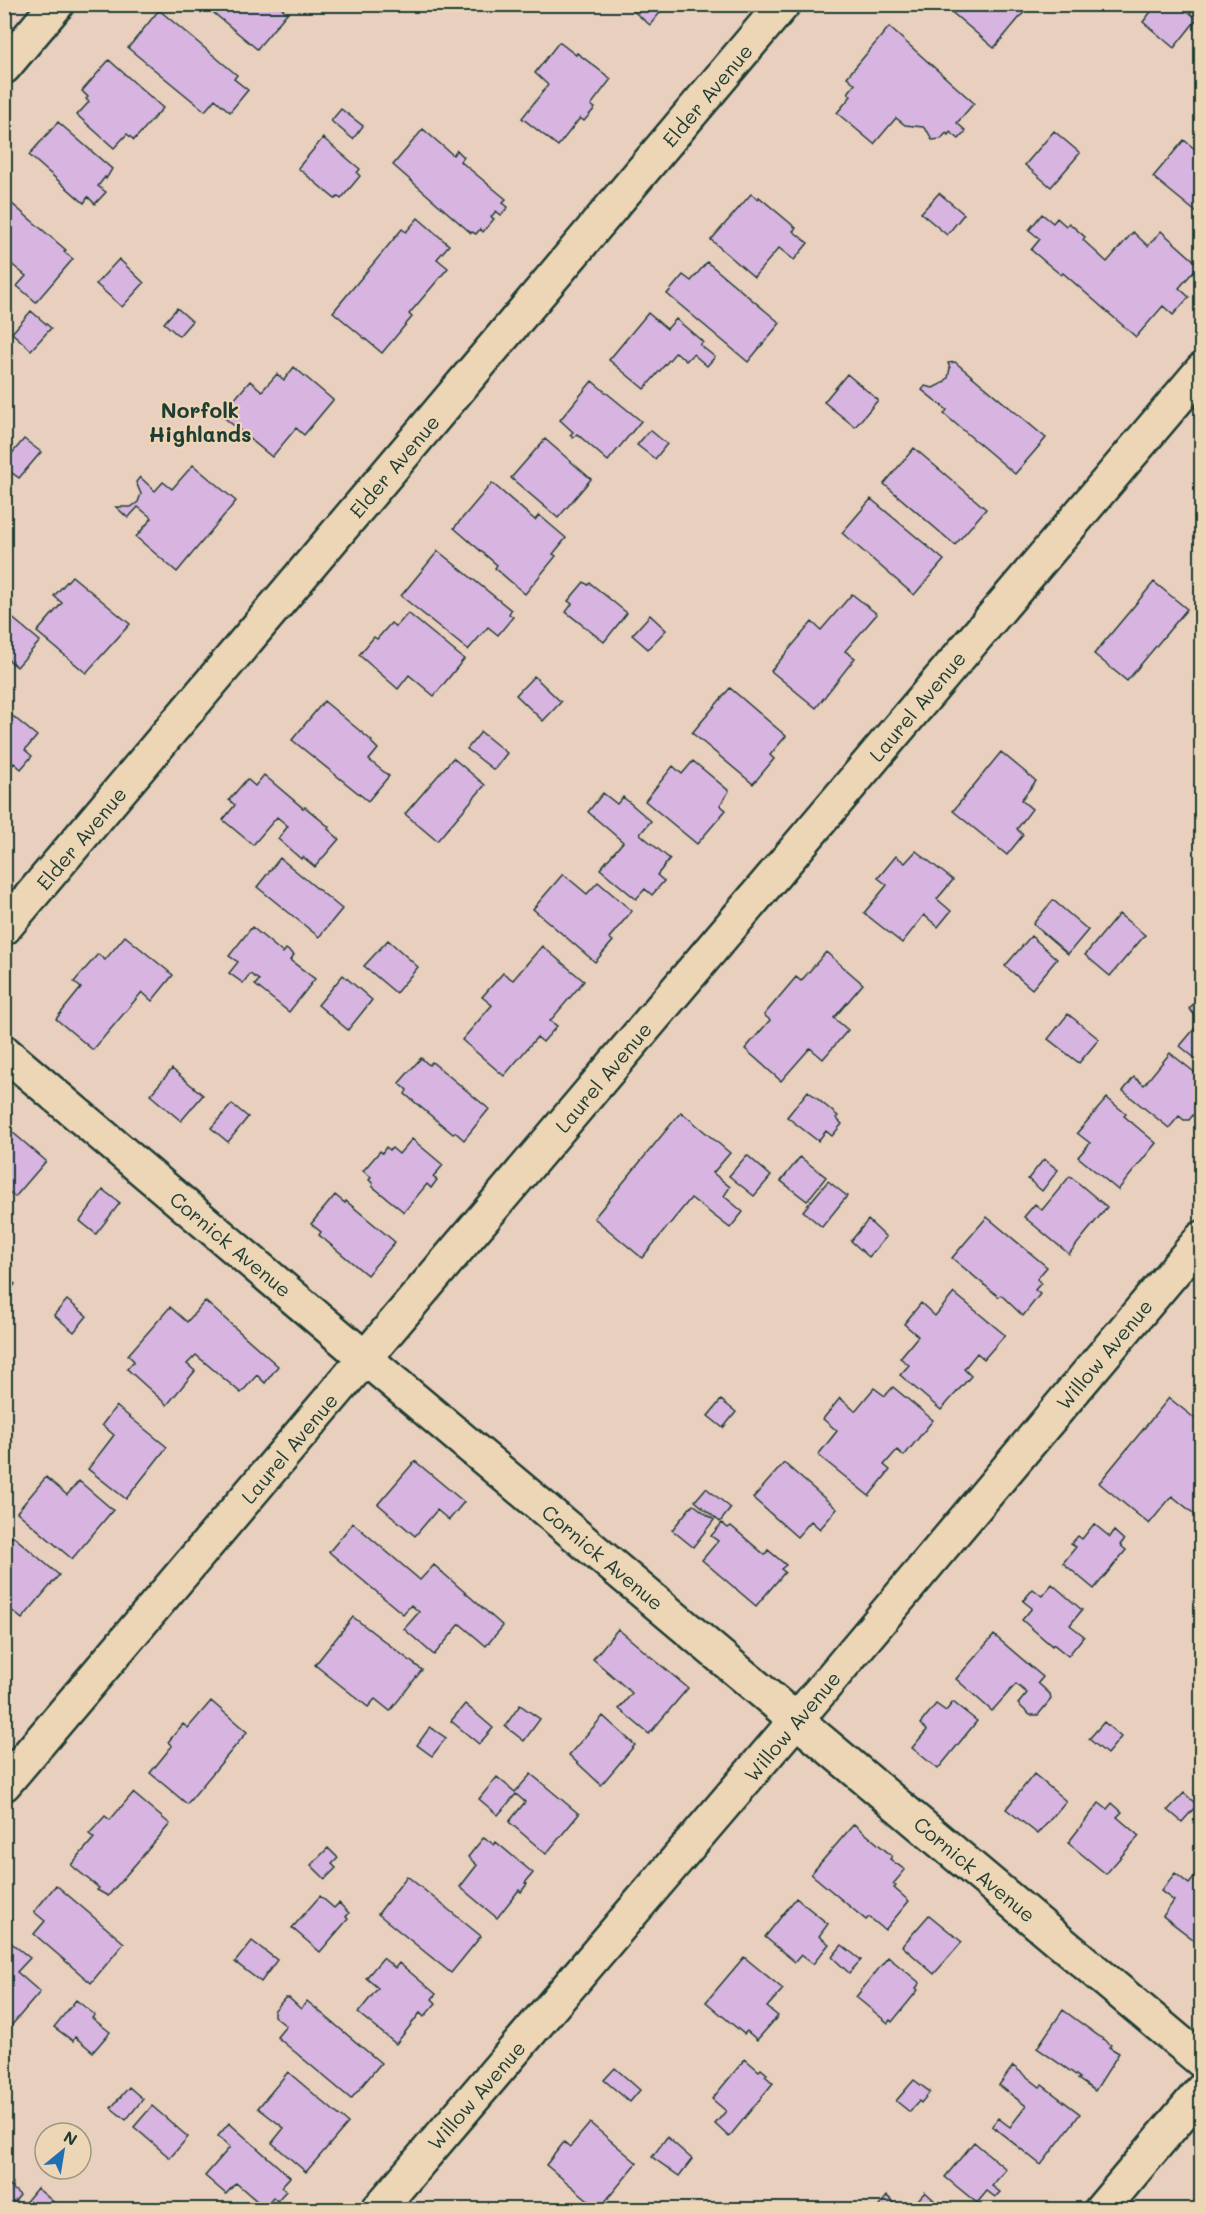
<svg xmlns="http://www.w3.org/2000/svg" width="1206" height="2214" viewBox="0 0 1206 2214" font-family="Mali,sans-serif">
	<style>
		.building { fill: #d7b5e0; stroke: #1f3d34; stroke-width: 1.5 }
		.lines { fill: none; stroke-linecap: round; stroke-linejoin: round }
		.street-casing { stroke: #1f3d34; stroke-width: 38 }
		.secondary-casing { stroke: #1f3d34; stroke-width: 38 }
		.street { stroke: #edd6b5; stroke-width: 33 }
		.secondary { stroke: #edd6b5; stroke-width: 33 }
		.labels { text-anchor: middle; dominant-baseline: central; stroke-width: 4.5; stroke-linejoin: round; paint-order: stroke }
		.street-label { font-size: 20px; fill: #1f3d34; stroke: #edd6b5 }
		.neighbourhood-label { font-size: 21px; font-weight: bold; fill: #1f3d34; stroke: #edd6b5 }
	</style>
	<rect width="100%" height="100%" fill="#e9cfbe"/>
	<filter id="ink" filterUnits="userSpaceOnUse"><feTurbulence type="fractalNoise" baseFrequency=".0167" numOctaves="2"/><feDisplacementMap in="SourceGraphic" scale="12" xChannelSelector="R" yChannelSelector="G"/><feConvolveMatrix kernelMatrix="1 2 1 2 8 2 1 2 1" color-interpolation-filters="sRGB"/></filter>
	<g filter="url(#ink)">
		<path class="building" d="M 203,4 L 277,4 L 287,13 L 257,49 Z
			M 625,4 L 667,4 L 650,25 Z
			M 942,4 L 1016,4 L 1025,11 L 994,48 Z
			M 1157,4 L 1179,4 L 1197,19 L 1174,48 L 1143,22 Z
			M 159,10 L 237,75 L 234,79 L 248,90 L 230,112 L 215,99 L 205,111 L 128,48 Z
			M 889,27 L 974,103 L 957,123 L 966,131 L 959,139 L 950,132 L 948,135 L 946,133 L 941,139 L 932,140 L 928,132 L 923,127 L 905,125 L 896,118 L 874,144 L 837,113 L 851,96 L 848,93 L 855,84 L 847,77 Z
			M 559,42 L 576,55 L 577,53 L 611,79 L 591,105 L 595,108 L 584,121 L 580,118 L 558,146 L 522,118 L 548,85 L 535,73 Z
			M 109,60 L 163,108 L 134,140 L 127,134 L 114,148 L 77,115 L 89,102 L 86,99 L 88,97 L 82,91 Z
			M 341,109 L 363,126 L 353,139 L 331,121 Z
			M 58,122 L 112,169 L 106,179 L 105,177 L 98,186 L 106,192 L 95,204 L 88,197 L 84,203 L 29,155 Z
			M 423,129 L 453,155 L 457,150 L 464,157 L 460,161 L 506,199 L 503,203 L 508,207 L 501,215 L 496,211 L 491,217 L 494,219 L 483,232 L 480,229 L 476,234 L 472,232 L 471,233 L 393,165 Z
			M 1054,131 L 1080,153 L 1051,187 L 1025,165 Z
			M 323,138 L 360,169 L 357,173 L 360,176 L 341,199 L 338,197 L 335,199 L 298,168 Z
			M 1184,140 L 1202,155 L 1202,217 L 1153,177 Z
			M 939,193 L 964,214 L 947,235 L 921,213 Z
			M 751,194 L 758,199 L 759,197 L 796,228 L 793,231 L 808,243 L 794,260 L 779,248 L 754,277 L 711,240 Z
			M 4,201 L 9,205 L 11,203 L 66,250 L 64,252 L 73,259 L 36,302 L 17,286 L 26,276 L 4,258 Z
			M 1042,214 L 1053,223 L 1057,218 L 1066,226 L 1069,223 L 1085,237 L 1083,240 L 1107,262 L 1133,232 L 1148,246 L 1161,231 L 1199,265 L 1179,288 L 1189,297 L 1173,315 L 1163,306 L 1136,337 L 1063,273 L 1061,275 L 1031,250 L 1040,239 L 1029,230 Z
			M 418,218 L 449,245 L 437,259 L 448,268 L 409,314 L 412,317 L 382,353 L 333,312 L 402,229 L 406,232 Z
			M 119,259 L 144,283 L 122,307 L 96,284 Z
			M 707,262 L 780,323 L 748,362 L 667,294 L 683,275 L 691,281 Z
			M 177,308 L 192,321 L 179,336 L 164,323 Z
			M 31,311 L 51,328 L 31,350 L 12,333 Z
			M 648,313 L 667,329 L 676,319 L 703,342 L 700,345 L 715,357 L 707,366 L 693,354 L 686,361 L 676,352 L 644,389 L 609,360 Z
			M 955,362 L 1046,438 L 1015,474 L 944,414 L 947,410 L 922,390 L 925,386 L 933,388 L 943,383 L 948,378 L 950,368 L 948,363 Z
			M 294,367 L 333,400 L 304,435 L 296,428 L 272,457 L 221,415 L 250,381 L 262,391 L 277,374 L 284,380 Z
			M 847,374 L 878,400 L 855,427 L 824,402 Z
			M 592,381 L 641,421 L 608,461 L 577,434 L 573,438 L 570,435 L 573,432 L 560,420 Z
			M 650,430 L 667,444 L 655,459 L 637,445 Z
			M 24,439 L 41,452 L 19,478 L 4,467 L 4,463 Z
			M 545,439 L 591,479 L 558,518 L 511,478 Z
			M 914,448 L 986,509 L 955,545 L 884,484 Z
			M 193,465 L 236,501 L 177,572 L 136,537 L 152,518 L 138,507 L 128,518 L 116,507 L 131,507 L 138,502 L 141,494 L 136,482 L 140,477 L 155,491 L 163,482 L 172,489 Z
			M 492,483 L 535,520 L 539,515 L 566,538 L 553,554 L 556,556 L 525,594 L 495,568 L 497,565 L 454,528 Z
			M 871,499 L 944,560 L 914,595 L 842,533 Z
			M 438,551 L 511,610 L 509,614 L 513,617 L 498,635 L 488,627 L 468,650 L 401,596 Z
			M 72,576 L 130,624 L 86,673 L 37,632 L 62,603 L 54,596 Z
			M 584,582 L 588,585 L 590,583 L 627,613 L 604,642 L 566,612 L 572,604 L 568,601 Z
			M 1154,582 L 1187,609 L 1127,681 L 1094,654 Z
			M 852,594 L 877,614 L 845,651 L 855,658 L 816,708 L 771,671 L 812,622 L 821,630 Z
			M 4,611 L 40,641 L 17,667 L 4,656 Z
			M 408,613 L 464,659 L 434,696 L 409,675 L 398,689 L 359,655 L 374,637 L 377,639 L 391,623 L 396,627 Z
			M 650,615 L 666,630 L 648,649 L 632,635 Z
			M 534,676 L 561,702 L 543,721 L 516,695 Z
			M 730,688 L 786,736 L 770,755 L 774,759 L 753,784 L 692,733 Z
			M 324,701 L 372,741 L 371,742 L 378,749 L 369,760 L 389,776 L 368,801 L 292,740 Z
			M 4,709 L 37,736 L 25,750 L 32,756 L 21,769 L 14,763 L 4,775 Z
			M 481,732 L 507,753 L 494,770 L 467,749 Z
			M 1001,752 L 1036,781 L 1021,800 L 1032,809 L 1017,829 L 1023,835 L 1007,855 L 953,811 Z
			M 453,758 L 485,785 L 437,841 L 405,814 Z
			M 693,761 L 729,791 L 720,805 L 726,810 L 697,844 L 645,801 L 673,766 L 682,774 Z
			M 264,775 L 303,808 L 305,807 L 329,827 L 328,829 L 339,839 L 315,867 L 303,857 L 301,859 L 278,839 L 288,826 L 277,817 L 253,845 L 223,820 L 235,805 L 229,800 L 247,779 L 255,786 Z
			M 603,793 L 617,804 L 623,797 L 651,821 L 640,834 L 670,859 L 657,875 L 664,881 L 652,895 L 645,889 L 636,899 L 600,869 L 623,842 L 588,812 Z
			M 916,851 L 953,880 L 937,899 L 951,911 L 938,927 L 924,915 L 902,943 L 864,913 L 887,885 L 878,878 L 896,856 L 905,863 Z
			M 280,858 L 342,909 L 319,937 L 257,887 Z
			M 563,874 L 587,894 L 598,882 L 632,911 L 609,938 L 613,941 L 595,962 L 533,909 Z
			M 1053,900 L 1088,930 L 1068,954 L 1033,924 Z
			M 1119,914 L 1145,935 L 1110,976 L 1085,955 Z
			M 252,927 L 283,953 L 286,949 L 294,955 L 290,960 L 315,979 L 289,1012 L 255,985 L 259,980 L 250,974 L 243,983 L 229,973 L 238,962 L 229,956 Z
			M 125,936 L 173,975 L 152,1001 L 142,992 L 93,1050 L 56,1019 L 81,988 L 74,982 L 98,954 L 105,960 Z
			M 1031,936 L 1057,959 L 1032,989 L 1005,966 Z
			M 388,940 L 418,967 L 396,993 L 364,966 Z
			M 542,946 L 584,981 L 550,1021 L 557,1026 L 543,1042 L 537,1037 L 504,1076 L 462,1040 L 492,1005 L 482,997 L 503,973 L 513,980 Z
			M 826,952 L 863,984 L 834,1018 L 848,1030 L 823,1059 L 810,1048 L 781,1081 L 745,1049 L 770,1020 L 764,1015 L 796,977 L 801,981 Z
			M 343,975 L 372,1000 L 348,1030 L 318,1005 Z
			M 1202,994 L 1202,1064 L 1180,1046 L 1201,1021 L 1189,1009 Z
			M 1068,1014 L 1099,1039 L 1079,1063 L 1048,1039 Z
			M 1170,1053 L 1202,1078 L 1202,1104 L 1189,1120 L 1184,1120 L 1179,1116 L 1169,1128 L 1123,1091 L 1134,1077 L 1144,1085 Z
			M 421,1058 L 429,1065 L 432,1062 L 489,1109 L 464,1140 L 455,1132 L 453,1134 L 405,1094 L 407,1090 L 399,1083 Z
			M 172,1069 L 203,1095 L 181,1121 L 150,1095 Z
			M 808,1091 L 838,1116 L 836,1118 L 842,1124 L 832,1136 L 826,1131 L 818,1141 L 787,1117 Z
			M 1107,1098 L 1126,1114 L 1124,1116 L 1156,1143 L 1118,1190 L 1078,1157 L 1090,1143 L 1077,1133 Z
			M 232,1104 L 248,1117 L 228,1142 L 211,1128 Z
			M 681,1112 L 730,1153 L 713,1173 L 730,1187 L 724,1196 L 743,1212 L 730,1228 L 691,1198 L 642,1258 L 594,1218 Z
			M 4,1125 L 46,1161 L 15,1197 L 4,1188 Z
			M 412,1139 L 443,1165 L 433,1177 L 437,1180 L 431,1188 L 427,1184 L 404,1212 L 372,1186 L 373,1184 L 369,1180 L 371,1177 L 363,1171 L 380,1151 L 382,1153 L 386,1147 L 390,1150 L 392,1148 L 399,1154 Z
			M 747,1155 L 771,1176 L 754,1196 L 729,1176 Z
			M 800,1157 L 826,1177 L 807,1201 L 781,1181 Z
			M 1044,1159 L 1058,1170 L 1042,1191 L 1028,1179 Z
			M 1070,1176 L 1107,1207 L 1069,1254 L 1024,1217 L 1035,1204 L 1042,1210 Z
			M 828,1181 L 847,1196 L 822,1227 L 803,1211 Z
			M 103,1190 L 120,1203 L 96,1234 L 80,1221 Z
			M 335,1195 L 345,1203 L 346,1201 L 395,1242 L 367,1275 L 319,1235 L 321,1232 L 311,1224 Z
			M 987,1217 L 1047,1267 L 1037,1279 L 1041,1283 L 1035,1290 L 1040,1294 L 1023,1316 L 1001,1295 L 999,1297 L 952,1258 Z
			M 868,1220 L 886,1237 L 869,1257 L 851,1241 Z
			M 4,1275 L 15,1284 L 4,1298 Z
			M 954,1293 L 1005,1335 L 984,1359 L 977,1353 L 964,1369 L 971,1376 L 941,1410 L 900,1375 L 909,1365 L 900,1358 L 918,1336 L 904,1324 L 921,1303 L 935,1316 Z
			M 67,1300 L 87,1316 L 74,1332 L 54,1315 Z
			M 205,1301 L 278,1366 L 265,1383 L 257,1375 L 241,1393 L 196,1355 L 187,1364 L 195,1371 L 167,1405 L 127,1369 L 134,1361 L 128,1355 L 170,1307 L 187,1322 Z
			M 893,1387 L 933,1420 L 904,1456 L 897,1450 L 884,1465 L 890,1470 L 869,1496 L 818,1455 L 837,1431 L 823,1419 L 840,1398 L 855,1411 L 874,1388 L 885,1396 Z
			M 1169,1398 L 1202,1424 L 1202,1460 L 1195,1468 L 1202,1474 L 1198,1479 L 1202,1482 L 1202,1513 L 1198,1517 L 1172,1496 L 1149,1524 L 1099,1483 Z
			M 721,1400 L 736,1412 L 723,1428 L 708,1416 Z
			M 116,1406 L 167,1447 L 126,1499 L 88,1469 L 114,1435 L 102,1425 Z
			M 415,1461 L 464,1502 L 449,1520 L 437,1510 L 415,1536 L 378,1504 Z
			M 784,1463 L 837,1509 L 820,1529 L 811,1521 L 797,1537 L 753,1498 Z
			M 46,1477 L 67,1495 L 79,1481 L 113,1510 L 72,1559 L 17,1512 Z
			M 706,1488 L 731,1508 L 720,1522 L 695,1501 Z
			M 693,1504 L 714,1520 L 693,1547 L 672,1530 Z
			M 353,1523 L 420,1580 L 434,1565 L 503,1626 L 486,1646 L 460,1624 L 434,1655 L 404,1629 L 419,1612 L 411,1605 L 403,1614 L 329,1552 Z
			M 722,1523 L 728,1528 L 731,1526 L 765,1555 L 768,1550 L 786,1565 L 781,1569 L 785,1572 L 756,1606 L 702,1560 L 718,1541 L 711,1536 Z
			M 1094,1524 L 1110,1537 L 1114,1531 L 1124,1540 L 1120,1545 L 1126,1550 L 1094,1589 L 1063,1563 L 1076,1547 L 1071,1544 L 1078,1536 L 1082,1539 Z
			M 13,1536 L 59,1575 L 22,1619 L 4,1604 L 4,1546 Z
			M 1052,1584 L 1082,1610 L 1070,1625 L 1084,1636 L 1068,1656 L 1053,1644 L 1052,1646 L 1022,1620 L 1032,1608 L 1023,1601 L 1033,1589 L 1042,1596 Z
			M 353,1617 L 422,1670 L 390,1711 L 375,1699 L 368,1707 L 315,1665 Z
			M 618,1629 L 688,1688 L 649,1734 L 619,1709 L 632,1693 L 593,1659 Z
			M 994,1635 L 1043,1677 L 1038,1683 L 1050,1694 L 1051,1699 L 1038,1715 L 1030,1715 L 1018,1704 L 1027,1693 L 1016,1684 L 992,1711 L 956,1679 Z
			M 211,1701 L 247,1732 L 187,1804 L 150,1773 L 172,1746 L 168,1742 L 183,1724 L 188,1728 Z
			M 953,1702 L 977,1721 L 938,1769 L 912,1748 L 927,1730 L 920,1724 L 936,1704 L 946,1711 Z
			M 465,1704 L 493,1728 L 479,1744 L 451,1721 Z
			M 520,1705 L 540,1719 L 524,1741 L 505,1726 Z
			M 603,1716 L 635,1745 L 601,1785 L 569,1755 Z
			M 1104,1722 L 1121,1737 L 1107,1754 L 1089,1739 Z
			M 430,1727 L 446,1738 L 432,1756 L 417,1745 Z
			M 531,1774 L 579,1814 L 546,1854 L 509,1822 L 525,1802 L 516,1794 L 498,1815 L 479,1799 L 497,1777 L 515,1792 Z
			M 1034,1774 L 1066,1801 L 1038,1834 L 1006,1809 Z
			M 133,1793 L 170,1824 L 108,1896 L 97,1890 L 99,1888 L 71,1865 L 94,1838 L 89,1834 L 105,1816 L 110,1820 Z
			M 1184,1793 L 1197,1805 L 1182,1822 L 1168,1810 Z
			M 1099,1803 L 1107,1809 L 1112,1803 L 1122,1812 L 1117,1817 L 1139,1836 L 1106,1874 L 1068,1843 Z
			M 854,1824 L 892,1856 L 890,1859 L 905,1870 L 893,1884 L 896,1886 L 894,1888 L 909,1901 L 885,1930 L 869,1917 L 866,1920 L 811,1874 Z
			M 484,1837 L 494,1845 L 496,1842 L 533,1873 L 525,1883 L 527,1884 L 521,1892 L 519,1890 L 497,1918 L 460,1887 L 477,1865 L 468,1857 Z
			M 328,1848 L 338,1858 L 332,1864 L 336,1868 L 325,1879 L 311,1865 Z
			M 1202,1868 L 1202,1946 L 1163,1916 L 1174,1901 L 1161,1891 L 1175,1873 L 1189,1884 Z
			M 407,1876 L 481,1936 L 451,1973 L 378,1914 Z
			M 56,1885 L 124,1943 L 91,1983 L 34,1934 L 45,1921 L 34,1912 Z
			M 320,1896 L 334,1908 L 339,1903 L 349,1913 L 346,1917 L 348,1919 L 320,1952 L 292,1928 Z
			M 796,1898 L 828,1924 L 819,1936 L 829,1944 L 813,1964 L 801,1955 L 795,1962 L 765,1937 Z
			M 929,1915 L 962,1942 L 934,1974 L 902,1946 Z
			M 4,1937 L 30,1958 L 17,1972 L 40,1992 L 11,2026 L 4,2021 Z
			M 252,1941 L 277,1960 L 261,1982 L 235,1962 Z
			M 842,1945 L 861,1960 L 849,1973 L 832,1957 Z
			M 744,1957 L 783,1989 L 767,2007 L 778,2016 L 757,2040 L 747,2031 L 744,2034 L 706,2002 Z
			M 888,1957 L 920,1983 L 916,1988 L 918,1990 L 892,2022 L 890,2020 L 888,2023 L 856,1997 Z
			M 383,1958 L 395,1968 L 399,1963 L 436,1994 L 432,1999 L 436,2003 L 424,2017 L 420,2013 L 396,2044 L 358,2013 L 378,1988 L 366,1978 Z
			M 285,1998 L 289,1998 L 301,2009 L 307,2001 L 381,2063 L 351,2099 L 277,2037 L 286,2026 L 274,2016 L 274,2011 Z
			M 76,2000 L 95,2015 L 92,2018 L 110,2032 L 93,2052 L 75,2037 L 73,2041 L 54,2027 Z
			M 1063,2010 L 1111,2045 L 1109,2047 L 1119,2053 L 1095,2091 L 1078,2079 L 1080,2078 L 1037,2048 Z
			M 745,2059 L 759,2071 L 761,2069 L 767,2074 L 765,2076 L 773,2083 L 729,2137 L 715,2124 L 726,2111 L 712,2099 Z
			M 1013,2066 L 1040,2087 L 1042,2085 L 1080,2114 L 1041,2165 L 992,2126 L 998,2118 L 1010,2127 L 1026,2106 L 999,2085 Z
			M 615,2068 L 640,2090 L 630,2102 L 604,2080 Z
			M 288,2072 L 348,2123 L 306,2172 L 272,2143 L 284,2128 L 258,2108 Z
			M 914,2080 L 930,2092 L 921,2103 L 919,2101 L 910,2112 L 896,2101 Z
			M 129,2087 L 143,2099 L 126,2120 L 111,2108 Z
			M 152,2106 L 188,2137 L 170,2158 L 134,2127 Z
			M 229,2123 L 290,2177 L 281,2187 L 286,2191 L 277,2201 L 273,2197 L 264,2207 L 236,2183 L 226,2194 L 205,2176 L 230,2147 L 218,2136 Z
			M 590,2123 L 637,2163 L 599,2209 L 546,2165 L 564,2142 L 570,2147 Z
			M 667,2137 L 692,2159 L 679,2176 L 652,2157 Z
			M 974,2142 L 1006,2169 L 992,2186 L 1000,2192 L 995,2197 L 987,2191 L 977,2203 L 945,2177 Z
			M 4,2181 L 20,2195 L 8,2210 L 4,2210 Z
			M 37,2188 L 63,2210 L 19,2210 Z
			M 925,2192 L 945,2210 L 909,2210 Z
			M 887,2196 L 902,2210 L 876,2210 Z
			M 178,2203 L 185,2209 L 187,2206 L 191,2210 L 172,2210 Z"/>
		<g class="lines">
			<defs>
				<path id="street" d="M 4,928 L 783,4
					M 4,1052 L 365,1358 L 1202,2061
					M 4,1784 L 1202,370
					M 378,2210 L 797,1719 L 1202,1238
					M 1101,2210 L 1202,2090"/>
				<path id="secondary" d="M 4,67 L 57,4"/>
			</defs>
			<use href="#street" class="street-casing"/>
			<use href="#secondary" class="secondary-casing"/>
			<use href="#street" class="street"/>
			<use href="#secondary" class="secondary"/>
		</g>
	</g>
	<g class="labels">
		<g class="street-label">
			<text transform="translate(707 95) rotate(-50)">Elder Avenue</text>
			<text transform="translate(394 466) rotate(-50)">Elder Avenue</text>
			<text transform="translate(917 706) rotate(-50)">Laurel Avenue</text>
			<text transform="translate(81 838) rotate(-50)">Elder Avenue</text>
			<text transform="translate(603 1077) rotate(-50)">Laurel Avenue</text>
			<text transform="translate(231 1244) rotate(40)">Cornick Avenue</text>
			<text transform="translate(1104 1354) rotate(-50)">Willow Avenue</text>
			<text transform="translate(289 1448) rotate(-50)">Laurel Avenue</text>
			<text transform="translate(603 1557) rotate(40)">Cornick Avenue</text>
			<text transform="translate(792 1726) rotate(-50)">Willow Avenue</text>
			<text transform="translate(975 1869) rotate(40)">Cornick Avenue</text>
			<text transform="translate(476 2095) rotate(-49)">Willow Avenue</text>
		</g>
		<g class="neighbourhood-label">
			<text x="200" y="409">Norfolk<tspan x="200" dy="24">Highlands</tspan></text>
		</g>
	</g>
	<rect width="1206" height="2214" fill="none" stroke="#edd6b5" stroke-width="24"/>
	<rect x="12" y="12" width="1182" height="2190" fill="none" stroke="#1f3d34" stroke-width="2" filter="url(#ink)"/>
	<g transform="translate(63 2151) rotate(30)"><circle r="28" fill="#edd6b5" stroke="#9b9981" stroke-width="1.5"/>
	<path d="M0-4.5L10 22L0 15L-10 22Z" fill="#1f6fb2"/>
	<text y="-9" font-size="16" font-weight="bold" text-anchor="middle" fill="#1f3d34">N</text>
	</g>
</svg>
